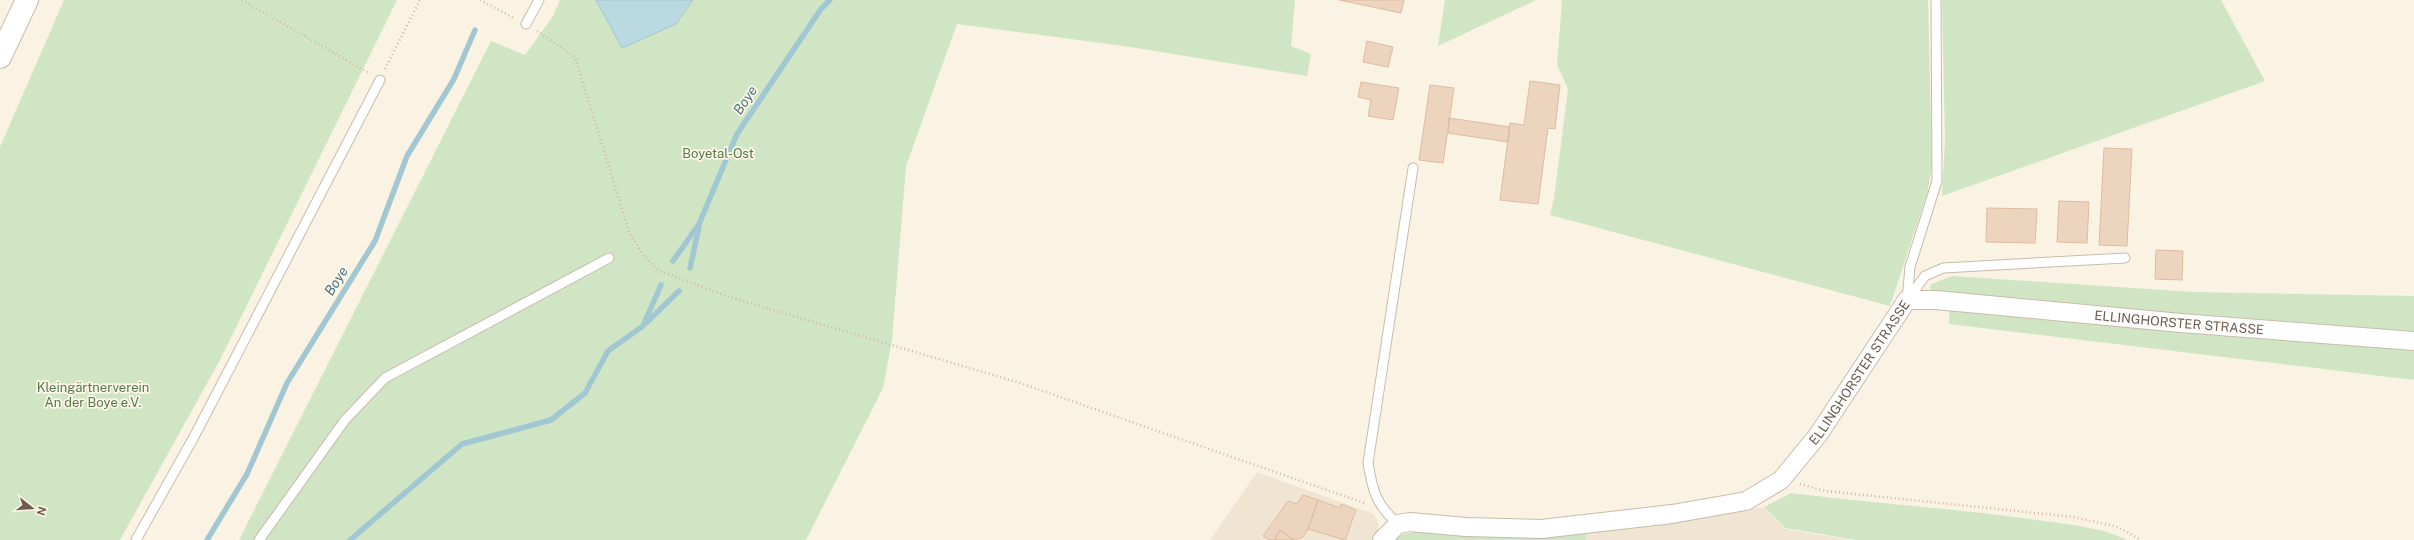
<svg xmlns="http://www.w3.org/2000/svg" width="2414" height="540" viewBox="0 0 2414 540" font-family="'Public Sans',sans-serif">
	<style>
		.residential { fill: #f0e5d3 }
		.green { fill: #cfe5c4 }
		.water { fill: #bad9e1; stroke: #a1c7d2 }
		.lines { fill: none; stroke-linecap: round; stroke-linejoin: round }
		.stream { stroke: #a1c7d2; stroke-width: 5.5 }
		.building { fill: #ecd4be; stroke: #ddbca0 }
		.service-casing { stroke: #c9bbab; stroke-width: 11 }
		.minor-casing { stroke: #c9bbab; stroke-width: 20 }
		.tertiary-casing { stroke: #c9bbab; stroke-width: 24 }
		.path { stroke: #d1b7a1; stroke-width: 2.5; stroke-dasharray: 1 3; stroke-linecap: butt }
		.service { stroke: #fff; stroke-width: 9 }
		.minor { stroke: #fff; stroke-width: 18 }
		.tertiary { stroke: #fff; stroke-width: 22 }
		.labels { text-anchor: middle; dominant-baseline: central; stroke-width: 3.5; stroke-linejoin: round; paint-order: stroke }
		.park-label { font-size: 13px; fill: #547a48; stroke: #fdf7e9 }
		.street-label { font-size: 13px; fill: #6f5b4c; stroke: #fdf7e9 }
		.water-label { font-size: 14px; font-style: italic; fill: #487480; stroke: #fdf7e9 }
	</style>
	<rect width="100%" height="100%" fill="#faf3e3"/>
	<path class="residential" d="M 1257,472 L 1374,514 L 1379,524 L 1377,535 L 1372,540 L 1210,540 Z
		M 1763,507 L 1785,529 L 1851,540 L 1586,540 L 1587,530 Z"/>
	<path class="green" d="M 64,0 L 397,0 L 220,360 L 120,540 L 0,540 L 0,147 Z
		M 560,0 L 1295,0 L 1291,46 L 1311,54 L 1307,76 L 1124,46 L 957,24 L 906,166 L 892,340 L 883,388 L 806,540 L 239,540 L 491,41 L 525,55 L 553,16 Z
		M 1445,0 L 1536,0 L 1438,46 Z
		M 1562,0 L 1928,0 L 1932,166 L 1927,194 L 1890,306 L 1550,215 L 1554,199 L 1568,89 L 1557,65 Z
		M 1942,0 L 2221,0 L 2265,81 L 1942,196 L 1945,141 Z
		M 1953,276 L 2193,292 L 2414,296 L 2414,380 L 1949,324 L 1950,296 L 1933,295 L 1930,288 L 1931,284 Z
		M 1791,493 C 1871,503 1950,508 2030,519 C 2062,524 2098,526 2127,540 L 1856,540 L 1785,528 L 1764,507 Z
		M 1427,530 L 1587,530 L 1586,540 L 1395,540 L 1403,534 Z"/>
	<path class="water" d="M 596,0 L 693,0 L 676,24 L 622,48 Z"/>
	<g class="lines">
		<path class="stream" d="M 673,261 L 699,224 L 737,134 L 821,9 L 830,0
			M 690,268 L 699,227
			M 646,323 L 679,291
			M 207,540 L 247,474 L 287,383 L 375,241 L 407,156 L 454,79 L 475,30
			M 350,540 L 462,444 L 551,420 L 585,393 L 608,351 L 643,326 L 661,285"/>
	</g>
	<path class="building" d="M 1339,0 L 1404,0 L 1401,13 Z
		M 1367,41 L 1393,47 L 1388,67 L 1363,62 Z
		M 1530,81 L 1560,85 L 1555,129 L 1548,128 L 1538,204 L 1500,200 L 1510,123 L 1524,125 Z
		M 1361,82 L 1399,88 L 1393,120 L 1368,116 L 1371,100 L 1358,97 Z
		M 1430,85 L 1454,88 L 1443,163 L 1419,160 Z
		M 1449,118 L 1510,127 L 1508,142 L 1448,133 Z
		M 2104,148 L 2132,149 L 2127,246 L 2099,245 Z
		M 2059,201 L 2089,202 L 2087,243 L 2057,242 Z
		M 1987,208 L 2037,209 L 2035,243 L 1986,242 Z
		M 2156,250 L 2183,251 L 2182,280 L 2155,279 Z
		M 1303,495 L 1318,500 L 1308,529 L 1303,537 L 1294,540 L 1280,530 L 1274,540 L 1269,540 L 1263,536 L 1288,501 L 1297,504 Z
		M 1318,500 L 1340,508 L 1341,504 L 1356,510 L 1345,540 L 1308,529 Z
		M 1280,530 L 1294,540 L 1274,540 Z"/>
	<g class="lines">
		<defs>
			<path id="service" d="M 526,24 L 539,0
				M 1908,299 L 1925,276 L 1943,268 L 2125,258
				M 1907,300 L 1910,267 L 1937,181 L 1936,0
				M 1398,524 C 1376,504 1373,493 1368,463 L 1413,168
				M 136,540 L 195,435 L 380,80
				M 259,540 L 345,420 L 385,378 L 609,258"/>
			<g id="minor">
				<path id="s1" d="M 1382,540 L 1398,524 L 1410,522 L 1466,527 L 1541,529 L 1672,514 L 1746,501 L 1781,480 L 1818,435 L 1907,300 L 1936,300 L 2181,323 L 2414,341"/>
			</g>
			<path id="tertiary" d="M 0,57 L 27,0"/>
		</defs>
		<use href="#service" class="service-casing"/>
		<use href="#minor" class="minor-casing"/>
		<use href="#tertiary" class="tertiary-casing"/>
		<path class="path" d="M 242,0 L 369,73
			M 480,0 L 514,18
			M 537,31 L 575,57 L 629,232 L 644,256 L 658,270 L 729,297 L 1020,383 L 1364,503
			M 385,69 L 420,0
			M 1800,484 L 1826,491 L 2074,517 L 2118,527 L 2141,540"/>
		<use href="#service" class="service"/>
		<use href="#minor" class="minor"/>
		<use href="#tertiary" class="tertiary"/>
	</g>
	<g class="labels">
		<g class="park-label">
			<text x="718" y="153">Boyetal-Ost</text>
			<text x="93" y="387">Kleingärtnerverein<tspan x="93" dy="15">An der Boye e.V.</tspan></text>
		</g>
		<g class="street-label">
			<text stroke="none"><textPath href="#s1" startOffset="907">ELLINGHORSTER STRASSE</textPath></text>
			<text stroke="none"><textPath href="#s1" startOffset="547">ELLINGHORSTER STRASSE</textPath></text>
		</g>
		<g class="water-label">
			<text transform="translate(745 100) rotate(-56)">Boye</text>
			<text transform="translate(336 281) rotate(-58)">Boye</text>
		</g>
	</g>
	<g transform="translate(32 508) rotate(107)" stroke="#fdf7e9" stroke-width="3" paint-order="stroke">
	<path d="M0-3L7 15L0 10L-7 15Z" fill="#6f5b4c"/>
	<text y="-6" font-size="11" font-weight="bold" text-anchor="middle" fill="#6f5b4c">N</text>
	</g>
</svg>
